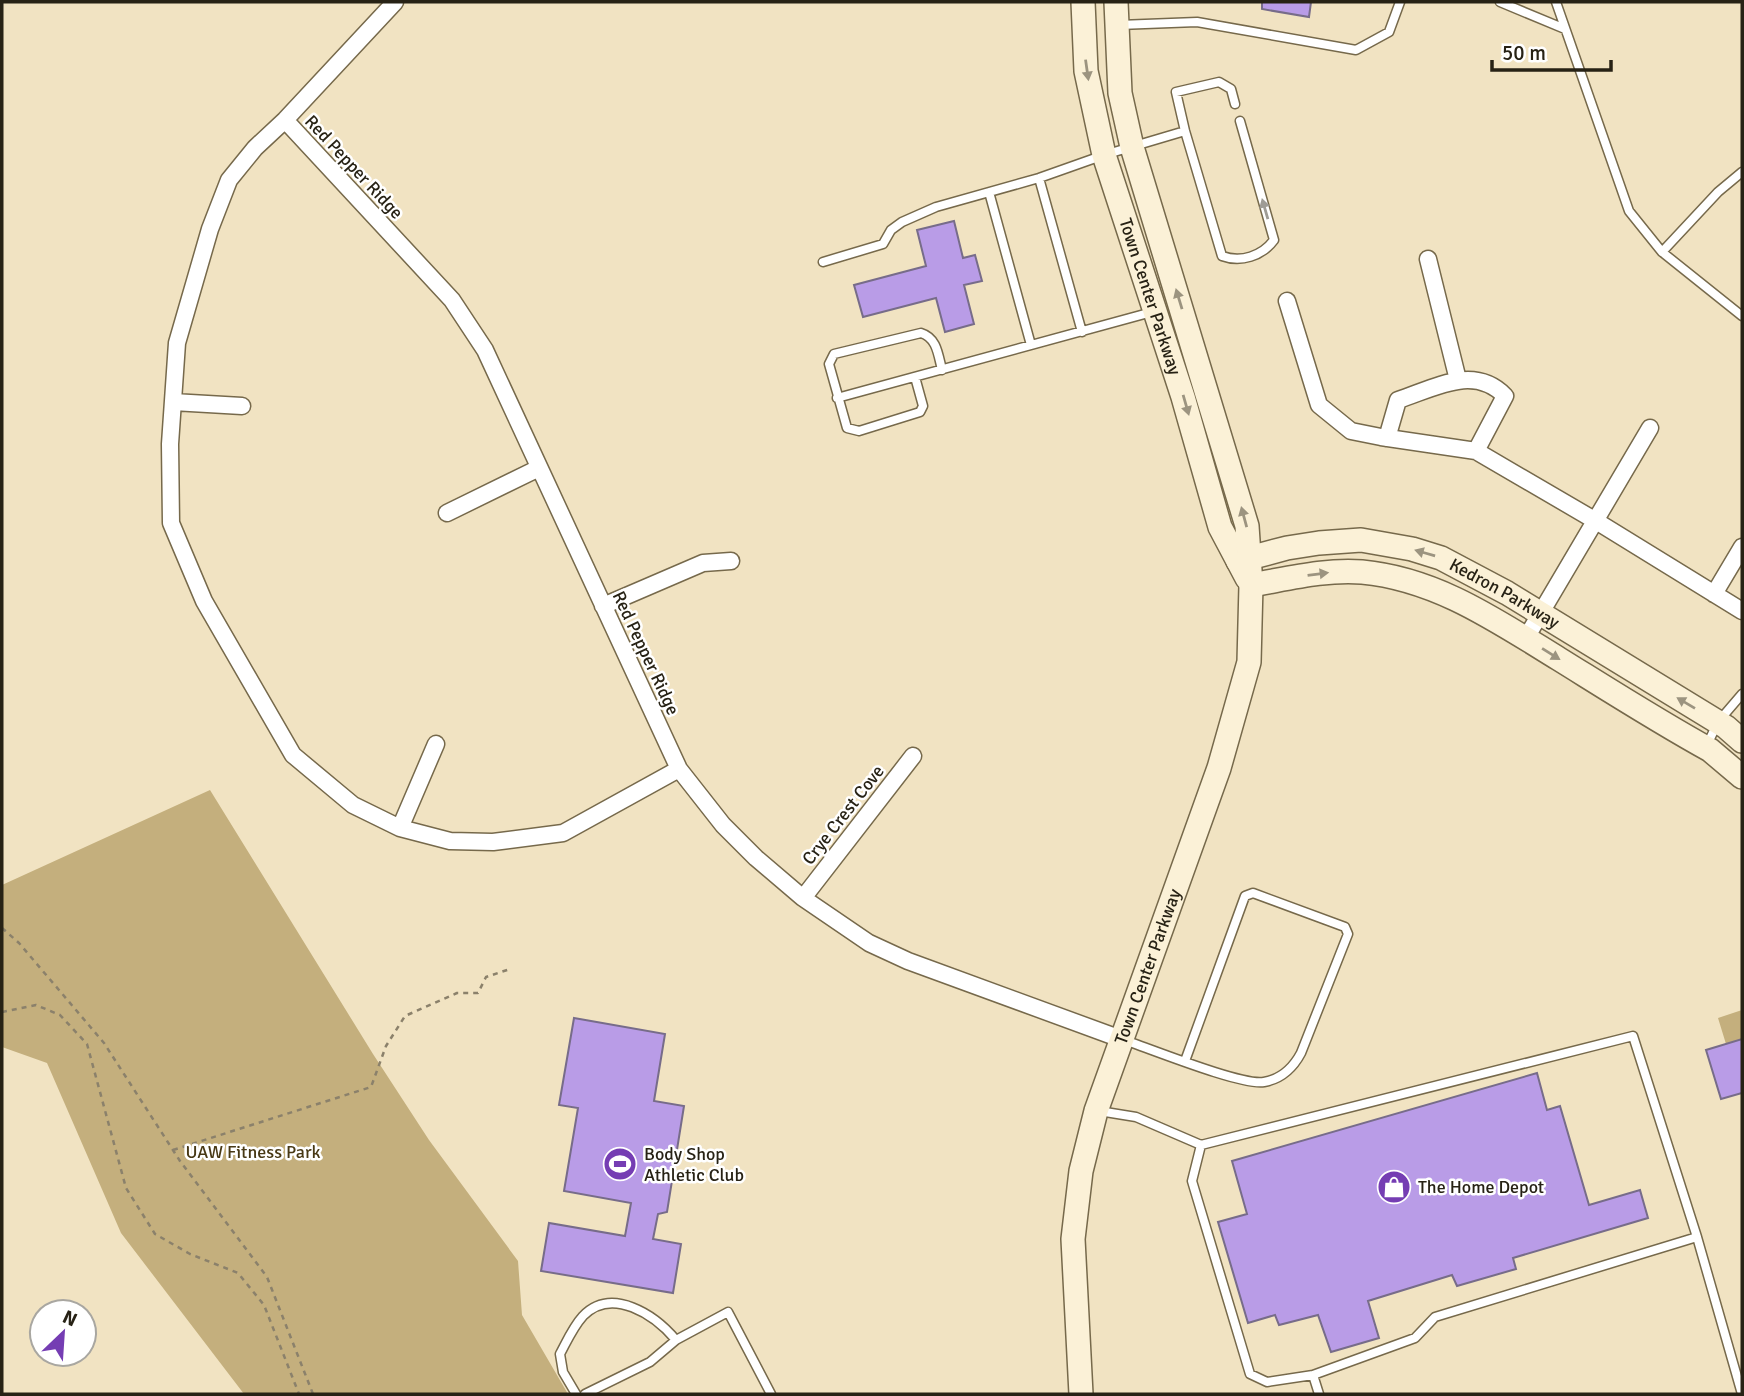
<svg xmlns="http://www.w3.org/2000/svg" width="1744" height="1396" viewBox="0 0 1744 1396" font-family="Signika,sans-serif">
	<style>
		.green { fill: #c4af7d }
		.building { fill: #b99ce7; stroke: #776c89; stroke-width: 2 }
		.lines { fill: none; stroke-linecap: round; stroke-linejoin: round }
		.lane-casing { stroke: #76694b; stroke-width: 11 }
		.street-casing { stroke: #76694b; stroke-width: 19 }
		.secondary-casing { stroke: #76694b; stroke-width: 26 }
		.path { stroke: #8b816b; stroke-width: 2.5; stroke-dasharray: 5 5; stroke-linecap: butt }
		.lane { stroke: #fff; stroke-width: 8 }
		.street { stroke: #fff; stroke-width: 16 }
		.secondary { stroke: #fbf1d7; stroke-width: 23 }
		.oneway { fill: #9c9480 }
		.oneway2 { fill: #9e9c96 }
		.labels { text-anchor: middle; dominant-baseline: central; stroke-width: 5; stroke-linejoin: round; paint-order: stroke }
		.street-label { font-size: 18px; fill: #272215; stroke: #fff }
		.park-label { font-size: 18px; fill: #483915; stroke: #fff }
		.poi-label { font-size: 18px; fill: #272215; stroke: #fff; text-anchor: start }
	</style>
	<rect width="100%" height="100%" fill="#f1e3c2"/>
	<path class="green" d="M 210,790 L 373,1054 L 429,1140 L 518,1261 L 522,1315 L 568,1394 L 244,1394 L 121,1233 L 47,1063 L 2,1047 L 2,885 Z
		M 1742,1010 L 1742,1039 L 1726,1044 L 1718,1018 Z"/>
	<path class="building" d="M 1262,2 L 1311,2 L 1309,17 L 1262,9 Z
		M 954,221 L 963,258 L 975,255 L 982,281 L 964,285 L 974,324 L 945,332 L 936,298 L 863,317 L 854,285 L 926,266 L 917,230 Z
		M 574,1018 L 665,1034 L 654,1101 L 684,1106 L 667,1212 L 658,1214 L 653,1239 L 681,1244 L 673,1293 L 541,1271 L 549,1223 L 625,1236 L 631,1203 L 564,1191 L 578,1108 L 559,1105 Z
		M 1742,1039 L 1742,1093 L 1721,1099 L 1706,1050 Z
		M 1537,1073 L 1547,1110 L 1560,1106 L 1589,1205 L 1640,1190 L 1648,1218 L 1513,1258 L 1516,1269 L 1457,1286 L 1452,1275 L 1368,1301 L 1379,1338 L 1331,1352 L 1318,1315 L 1279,1325 L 1275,1315 L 1248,1323 L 1218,1222 L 1247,1214 L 1232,1161 Z"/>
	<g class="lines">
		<defs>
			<path id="lane" d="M 1500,2 L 1565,29
				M 1556,2 L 1629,211 L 1662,252 L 1742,316
				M 1119,25 L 1197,22 L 1356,50 L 1389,32 L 1400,2
				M 1235,104 L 1231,89 L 1219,82 L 1176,92 L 1185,131 L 1222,256 C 1241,263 1262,256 1274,240 L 1240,121
				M 1039,178 L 1082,332
				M 989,192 L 1031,345
				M 1662,252 L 1718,192 L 1742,172
				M 823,262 L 883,244 L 891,230 L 902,222 L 936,207 L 1039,178 L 1104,155 L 1185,131
				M 915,377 L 923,406 L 920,412 L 859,431 L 847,428 L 829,364 L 834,354 L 921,333 C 937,338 938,354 942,370
				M 837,398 L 1152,312
				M 1707,745 L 1718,722 L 1742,694
				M 1124,1040 C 1151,1049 1242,1086 1264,1082 C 1281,1079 1293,1068 1301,1053 L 1348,934 L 1345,927 L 1253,893 L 1245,896 L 1185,1061
				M 1099,1111 L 1136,1117 L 1201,1145 L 1192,1181 L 1250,1374 L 1267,1382 L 1313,1375 L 1415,1338 L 1435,1317 L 1697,1237 L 1633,1036 L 1201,1145
				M 1697,1237 L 1742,1394
				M 1313,1375 L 1319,1394
				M 576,1394 L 563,1372 L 560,1354 C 567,1341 573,1327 583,1316 C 612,1286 655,1315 676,1340 L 728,1312 L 771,1394
				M 585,1394 L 650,1362 L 676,1340"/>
			<path id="street" d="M 395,2 L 285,120 L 255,148 L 229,180 L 210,229 L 177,343 L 170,444 L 171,523 L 204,601 L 293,755 L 353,805 L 400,828 L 450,841 L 493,842 L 563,833 L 679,769
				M 285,120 L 452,300 L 485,350 L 679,769 L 723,825 L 756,858 L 803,898 L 869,943 L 908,961 L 1121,1039
				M 1428,259 L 1458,380
				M 1287,301 L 1319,405 L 1351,431 L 1381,437 L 1476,451 L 1596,521 L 1742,611
				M 173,402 L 242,406
				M 1387,438 L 1398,400 C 1435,388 1474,364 1505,396 L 1476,451
				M 447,513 L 539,468
				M 1714,594 L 1742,547
				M 603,606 L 703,563 L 731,561
				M 1526,638 L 1650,428
				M 400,828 L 436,744
				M 803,898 L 913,756"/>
			<g id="secondary">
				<path id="s1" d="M 1083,2 L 1086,71 L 1104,155 L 1183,397 L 1220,527 L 1247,578"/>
				<path id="s2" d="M 1238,561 L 1287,548 L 1319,543 L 1361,540 L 1412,549 L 1441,558 L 1507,593 L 1726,727 L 1742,741"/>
				<path d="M 1251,585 C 1287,579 1325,569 1362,572 C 1437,579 1497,621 1559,659 C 1609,690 1659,722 1710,750 L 1742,777"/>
				<path id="s3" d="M 1081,1394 L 1073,1239 L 1081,1171 L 1096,1111 L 1219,768 L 1249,662 L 1251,585 L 1247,526 L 1132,147 L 1120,93 L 1116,2"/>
			</g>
		</defs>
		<use href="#lane" class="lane-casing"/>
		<use href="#street" class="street-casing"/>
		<use href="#secondary" class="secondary-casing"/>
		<path class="path" d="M 2,928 L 19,943 L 104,1043 L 180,1161 L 267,1277 L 313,1394
			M 2,1012 L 36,1005 L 60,1015 L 87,1044 L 126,1188 L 155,1234 L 190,1254 L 238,1273 L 264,1305 L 299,1394
			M 173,1150 L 371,1087 L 386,1046 L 405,1016 L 457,993 L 478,993 L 486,977 L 510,969"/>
		<use href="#lane" class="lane"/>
		<use href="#street" class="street"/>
		<use href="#secondary" class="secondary"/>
	</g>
	<defs><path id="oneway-solid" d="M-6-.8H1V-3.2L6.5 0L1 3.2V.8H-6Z" transform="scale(1.75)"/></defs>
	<g class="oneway">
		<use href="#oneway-solid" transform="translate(1087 70) rotate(82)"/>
		<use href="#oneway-solid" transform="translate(1179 299) rotate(-107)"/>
		<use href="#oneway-solid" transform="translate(1186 405) rotate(74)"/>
		<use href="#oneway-solid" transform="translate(1244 517) rotate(-105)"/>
		<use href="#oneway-solid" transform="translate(1425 553) rotate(-164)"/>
		<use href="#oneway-solid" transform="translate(1318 574) rotate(-7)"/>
		<use href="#oneway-solid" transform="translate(1551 654) rotate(32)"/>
		<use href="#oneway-solid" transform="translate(1686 703) rotate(-149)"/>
	</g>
	<use class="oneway2" href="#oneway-solid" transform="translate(1265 209) rotate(-106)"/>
	<defs>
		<symbol id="stadium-disc" viewBox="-11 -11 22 22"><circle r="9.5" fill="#753db3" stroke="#fff"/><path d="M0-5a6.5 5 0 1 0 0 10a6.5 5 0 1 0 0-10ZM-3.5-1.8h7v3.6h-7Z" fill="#fff"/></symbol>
		<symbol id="shop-disc" viewBox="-11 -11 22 22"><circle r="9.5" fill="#753db3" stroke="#fff"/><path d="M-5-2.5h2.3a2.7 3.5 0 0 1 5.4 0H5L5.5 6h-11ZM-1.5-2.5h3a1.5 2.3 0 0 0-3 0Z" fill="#fff"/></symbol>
	</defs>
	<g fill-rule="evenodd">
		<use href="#stadium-disc" x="601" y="1145" width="38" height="38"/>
		<use href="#shop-disc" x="1375" y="1168" width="38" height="38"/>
	</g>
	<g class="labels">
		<g class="street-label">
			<text transform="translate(354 167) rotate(47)">Red Pepper Ridge</text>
			<text stroke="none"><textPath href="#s1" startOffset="304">Town Center Parkway</textPath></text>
			<text stroke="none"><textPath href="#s2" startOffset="280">Kedron Parkway</textPath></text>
			<text transform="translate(646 653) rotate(65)">Red Pepper Ridge</text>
			<text transform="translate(843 815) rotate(-52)">Crye Crest Cove</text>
			<text stroke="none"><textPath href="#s3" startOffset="439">Town Center Parkway</textPath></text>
		</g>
		<g class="park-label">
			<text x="253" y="1152">UAW Fitness Park</text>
		</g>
		<g class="poi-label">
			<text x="644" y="1154">Body Shop<tspan x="644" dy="21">Athletic Club</tspan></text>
			<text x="1418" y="1187">The Home Depot</text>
		</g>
	</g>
	<rect width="1744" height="1396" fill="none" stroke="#272215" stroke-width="7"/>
	<g transform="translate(63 1333) rotate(25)"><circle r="33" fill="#ffffff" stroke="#a9a7a1" stroke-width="2"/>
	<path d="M0-5L12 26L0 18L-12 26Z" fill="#753db3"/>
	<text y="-10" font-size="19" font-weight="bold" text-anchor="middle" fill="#272215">N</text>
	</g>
	<path d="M1492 60v10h119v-10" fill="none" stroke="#272215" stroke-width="3.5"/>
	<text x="1502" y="60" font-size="21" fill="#272215" stroke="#ffffff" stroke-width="5" paint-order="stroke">50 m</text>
</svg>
